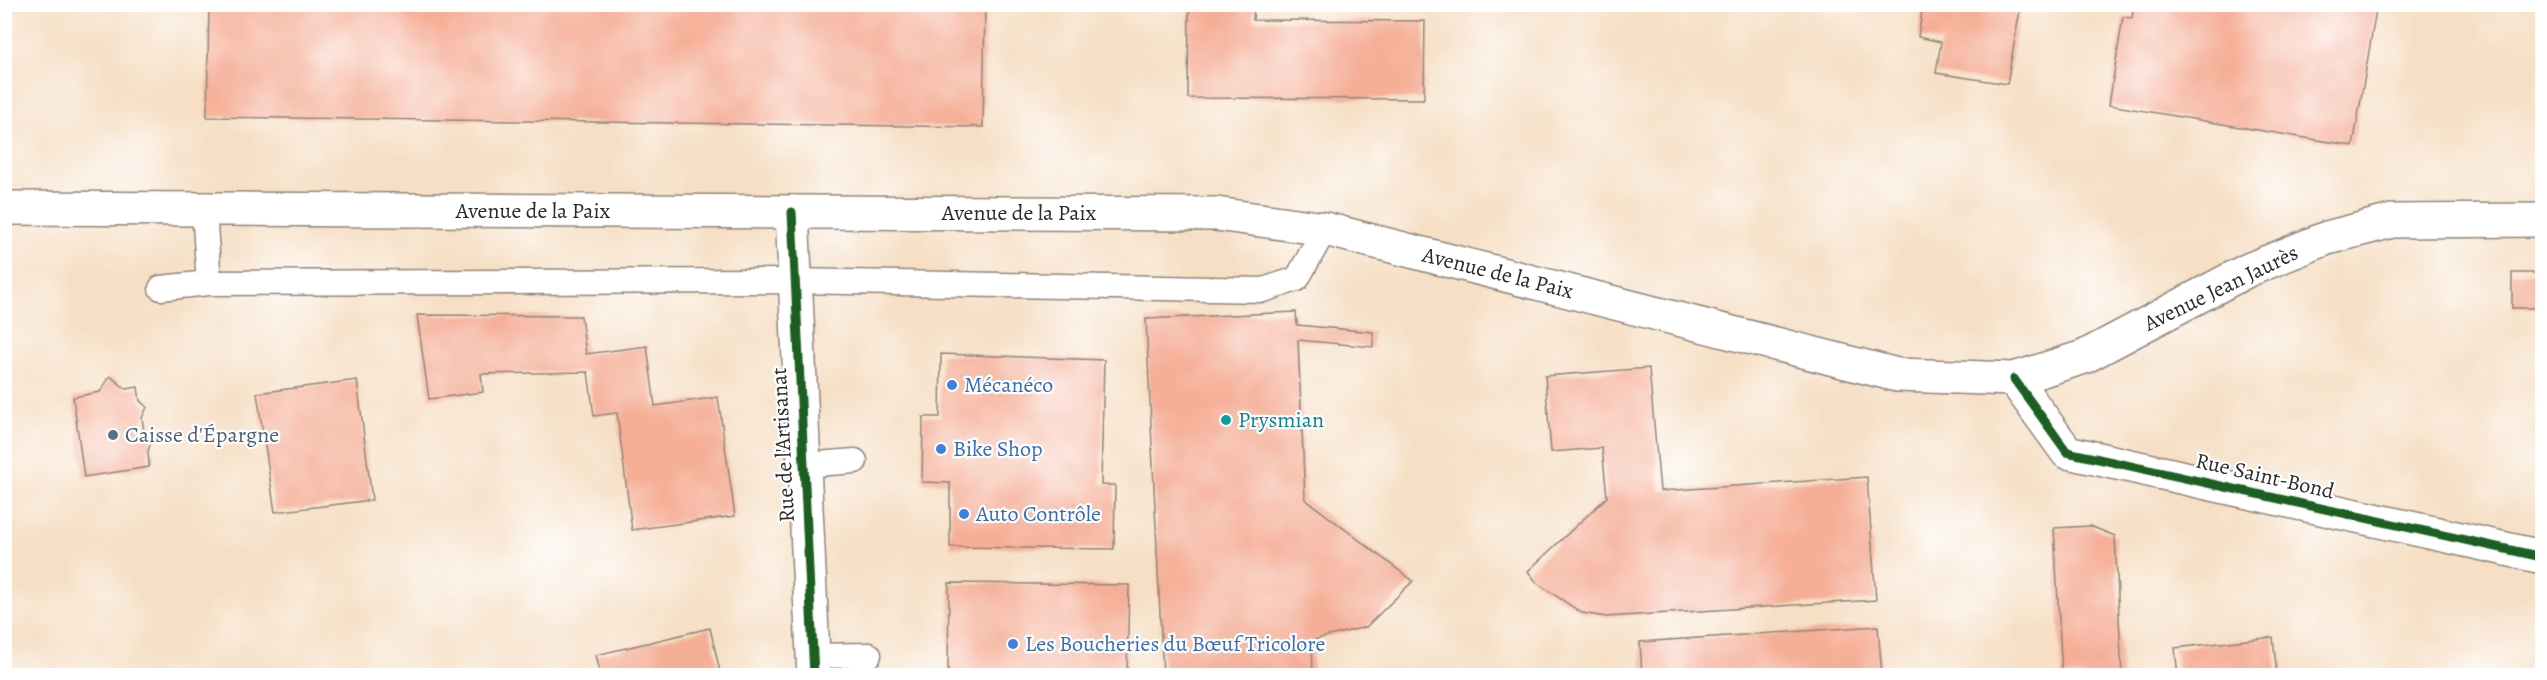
<svg xmlns="http://www.w3.org/2000/svg" width="2547" height="680" viewBox="0 0 2547 680" font-family="Alegreya,serif">
	<style>
		.building { fill: #f5af97 }
		.lines { fill: none; stroke-linecap: round; stroke-linejoin: round }
		.service-casing { stroke: #908578; stroke-width: 27 }
		.minor-casing { stroke: #908578; stroke-width: 36 }
		.secondary-casing { stroke: #908578; stroke-width: 36 }
		.service { stroke: #fff; stroke-width: 24 }
		.minor { stroke: #fff; stroke-width: 33 }
		.secondary { stroke: #fff; stroke-width: 33 }
		.cycleway-casing { stroke: #fff; stroke-width: 13 }
		.cycleway { stroke: #1b5e20; stroke-width: 9 }
		.shop-dot { fill: #3f7fe0; stroke: #fff; stroke-width: 2 }
		.culture-dot { fill: #0f9aa8; stroke: #fff; stroke-width: 2 }
		.service-dot { fill: #5c6f8a; stroke: #fff; stroke-width: 2 }
		.labels { text-anchor: middle; dominant-baseline: central; stroke-width: 4.5; stroke-linejoin: round; paint-order: stroke }
		.street-label { font-size: 22px; fill: #2b2b2b; stroke: #fff }
		.shop-label { font-size: 22px; fill: #366cbe; stroke: #fff; text-anchor: start }
		.culture-label { font-size: 22px; fill: #0d838f; stroke: #fff; text-anchor: start }
		.service-label { font-size: 22px; fill: #4e5e75; stroke: #fff; text-anchor: start }
	</style>
	<rect width="100%" height="100%" fill="#fff"/>
	<filter id="ink" filterUnits="userSpaceOnUse"><feTurbulence type="fractalNoise" baseFrequency=".0167" numOctaves="2"/><feDisplacementMap in="SourceGraphic" scale="12" xChannelSelector="R" yChannelSelector="G"/><feConvolveMatrix kernelMatrix="1 2 1 2 8 2 1 2 1" color-interpolation-filters="sRGB"/></filter>
	<filter id="wash" filterUnits="userSpaceOnUse"><feTurbulence type="fractalNoise" baseFrequency=".008" numOctaves="4" result="noise"/><feDisplacementMap in="SourceGraphic" scale="24" xChannelSelector="R" yChannelSelector="G"/><feGaussianBlur stdDeviation="1.35" result="paint"/><feColorMatrix in="noise" values="0 0 0 0 0 0 0 0 0 0 0 0 0 0 0 0 0 1.4 0 .05"/><feComposite in="paint" operator="in"/></filter>
	<g filter="url(#wash)">
		<rect width="100%" height="100%" fill="#f6dfc5"/>
		<g id="blocks">
			<path class="building" d="M 209,4 L 985,4 L 983,127 L 207,117 Z
				M 1189,4 L 1254,4 L 1253,20 L 1425,21 L 1424,99 L 1188,98 Z
				M 1923,4 L 2021,4 L 2007,84 L 1936,73 L 1941,42 L 1918,37 Z
				M 2134,4 L 2377,4 L 2353,146 L 2109,105 L 2123,17 L 2132,18 Z
				M 2512,273 L 2542,273 L 2542,308 L 2512,308 Z
				M 1296,312 L 1297,325 L 1373,332 L 1373,347 L 1298,340 L 1305,499 L 1413,581 L 1366,627 L 1312,640 L 1313,676 L 1163,676 L 1146,319 Z
				M 417,315 L 581,316 L 586,354 L 647,346 L 655,406 L 718,397 L 735,516 L 632,530 L 617,413 L 594,416 L 588,372 L 481,374 L 483,392 L 429,399 Z
				M 941,354 L 1104,360 L 1101,485 L 1115,485 L 1114,549 L 950,547 L 950,483 L 922,482 L 923,417 L 940,417 Z
				M 1649,368 L 1660,491 L 1867,477 L 1876,600 L 1606,617 L 1582,613 L 1537,583 L 1528,571 L 1607,497 L 1602,448 L 1551,452 L 1545,376 Z
				M 110,376 L 126,389 L 138,387 L 140,401 L 147,407 L 142,418 L 144,431 L 152,439 L 148,451 L 149,467 L 84,477 L 73,397 L 100,392 Z
				M 357,380 L 372,500 L 275,512 L 257,393 Z
				M 2090,526 L 2115,536 L 2122,676 L 2062,676 L 2054,528 Z
				M 949,583 L 1129,585 L 1127,676 L 948,676 Z
				M 1878,626 L 1882,676 L 1642,676 L 1640,642 Z
				M 710,628 L 721,676 L 601,676 L 596,655 Z
				M 2273,637 L 2277,676 L 2178,676 L 2175,648 Z"/>
		</g>
	</g>
	<g filter="url(#ink)">
		<use href="#blocks" fill-opacity="0" stroke="#908578" stroke-width="1.5"/>
		<g class="lines">
			<defs>
				<path id="service" d="M 204,210 L 209,283
					M 161,288 L 209,283 L 795,281 L 1263,290 L 1297,279 L 1325,229
					M 804,465 L 855,461
					M 813,656 L 869,655"/>
				<path id="minor" d="M 792,212 L 814,676
					M 2014,379 L 2067,452 L 2542,557"/>
				<path id="secondary" d="M 4,208 L 1216,214 L 1325,229 L 1897,375 L 2014,379 L 2084,357 L 2248,270 L 2327,238 L 2392,221 L 2542,220"/>
			</defs>
			<use href="#service" class="service-casing"/>
			<use href="#minor" class="minor-casing"/>
			<use href="#secondary" class="secondary-casing"/>
			<use href="#service" class="service"/>
			<use href="#minor" class="minor"/>
			<use href="#secondary" class="secondary"/>
			<defs>
				<path id="cycleway" d="M 792,212 L 814,676
					M 2014,379 L 2067,452 L 2542,557"/>
			</defs>
			<use href="#cycleway" class="cycleway-casing"/>
			<use href="#cycleway" class="cycleway"/>
		</g>
	</g>
	<g class="shop-dot">
		<circle cx="952" cy="385" r="6"/>
		<circle cx="941" cy="449" r="6"/>
		<circle cx="964" cy="514" r="6"/>
		<circle cx="1013" cy="644" r="6"/>
	</g>
	<circle class="culture-dot" cx="1226" cy="420" r="6"/>
	<circle class="service-dot" cx="113" cy="435" r="6"/>
	<g class="labels">
		<g class="street-label">
			<text x="533" y="211">Avenue de la Paix</text>
			<text x="1019" y="213">Avenue de la Paix</text>
			<text transform="translate(1498 273) rotate(14)">Avenue de la Paix</text>
			<text transform="translate(2221 288) rotate(-26)">Avenue Jean Jaurès</text>
			<text transform="translate(783 445) rotate(-93)">Rue de l'Artisanat</text>
			<text transform="translate(2265 476) rotate(13)">Rue Saint-Bond</text>
		</g>
		<g class="shop-label">
			<text x="964" y="385">Mécanéco</text>
			<text x="953" y="449">Bike Shop</text>
			<text x="976" y="514">Auto Contrôle</text>
			<text x="1025" y="644">Les Boucheries du Bœuf Tricolore</text>
		</g>
		<g class="culture-label">
			<text x="1238" y="420">Prysmian</text>
		</g>
		<g class="service-label">
			<text x="125" y="435">Caisse d'Épargne</text>
		</g>
	</g>
	<rect width="2547" height="680" fill="none" stroke="#fff" stroke-width="24"/>
</svg>
